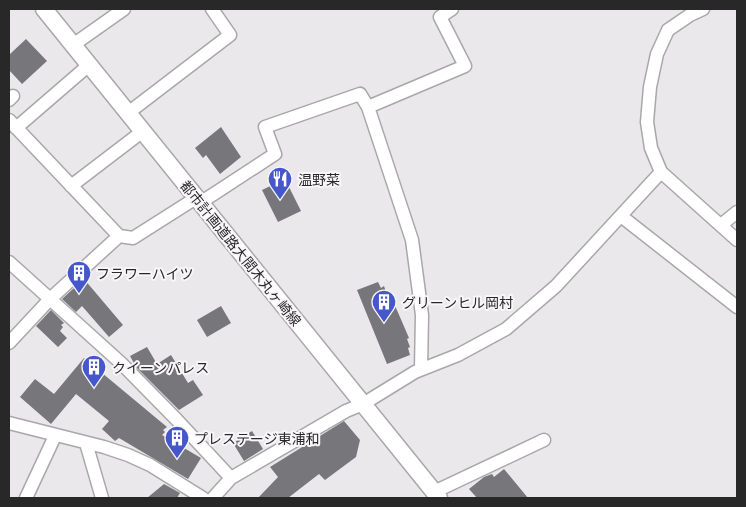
<svg xmlns="http://www.w3.org/2000/svg" width="746" height="507" viewBox="0 0 746 507" font-family="Lato,'Noto Sans JP',sans-serif">
	<style>
		.building { fill: #77767a }
		.lines { fill: none; stroke-linecap: round; stroke-linejoin: round }
		.minor-casing { stroke: #a9a7aa; stroke-width: 15 }
		.tertiary-casing { stroke: #a9a7aa; stroke-width: 19 }
		.minor { stroke: #fff; stroke-width: 12 }
		.tertiary { stroke: #fff; stroke-width: 16 }
		.labels { text-anchor: middle; dominant-baseline: central; stroke-width: 4; stroke-linejoin: round; paint-order: stroke }
		.poi-label { font-size: 14px; fill: #292829; stroke: #f8f6f9; text-anchor: start }
		.street-label { font-size: 14px; fill: #292829; stroke: #f8f6f9 }
	</style>
	<rect width="100%" height="100%" fill="#ebe8ec"/>
	<path class="building" d="M 26,39 L 47,61 L 22,84 L 9,70 L 9,55 Z
		M 221,127 L 241,157 L 220,174 L 206,155 L 203,158 L 195,148 Z
		M 285,179 L 301,211 L 278,222 L 262,190 Z
		M 84,279 L 123,325 L 109,337 L 82,306 L 76,312 L 62,299 Z
		M 378,282 L 381,288 L 384,286 L 387,295 L 390,294 L 409,338 L 407,339 L 410,347 L 408,348 L 410,355 L 387,364 L 357,290 Z
		M 221,306 L 231,323 L 207,337 L 197,320 Z
		M 51,310 L 64,323 L 61,325 L 63,327 L 60,331 L 67,338 L 58,347 L 36,326 Z
		M 147,347 L 157,364 L 171,355 L 188,383 L 193,380 L 203,395 L 179,410 L 136,367 L 130,356 Z
		M 84,358 L 167,427 L 163,430 L 165,432 L 162,435 L 201,458 L 188,479 L 119,438 L 115,441 L 102,429 L 109,421 L 76,394 L 51,424 L 20,397 L 35,379 L 54,394 Z
		M 344,421 L 360,440 L 356,457 L 325,480 L 319,474 L 288,498 L 258,498 L 278,477 L 270,467 Z
		M 252,431 L 263,449 L 244,461 L 233,443 Z
		M 504,469 L 528,498 L 477,498 L 469,489 L 484,477 L 492,474 L 494,477 Z
		M 164,484 L 180,493 L 177,498 L 147,498 Z"/>
	<g class="lines">
		<defs>
			<path id="minor" d="M 703,9 L 690,15 L 668,30 L 657,54 L 650,87 L 647,122 L 651,148 L 661,172 L 737,240
				M 73,45 L 124,9
				M 9,100 L 13,96
				M 368,107 L 465,66 L 440,17 L 452,9
				M 128,113 L 230,35 L 212,9
				M 9,120 L 119,236 L 133,238 L 196,198
				M 16,128 L 89,65
				M 71,186 L 143,131
				M 200,203 L 275,154 L 265,127 L 360,94 L 368,107 L 412,240 L 422,315 L 421,369
				M 621,216 L 737,307
				M 721,225 L 737,212
				M 9,262 L 121,363 L 177,420 L 231,478
				M 9,343 L 50,299 L 119,236
				M 9,423 L 104,447 L 128,455 L 150,465 L 203,498
				M 86,443 L 102,498
				M 434,492 L 544,440
				M 26,498 L 55,436
				M 213,498 L 231,478 L 346,411 L 363,404 L 415,372 L 458,355 L 506,329 L 556,286 L 661,172"/>
			<path id="tertiary" d="M 44,9 L 439,498"/>
		</defs>
		<use href="#minor" class="minor-casing"/>
		<use href="#tertiary" class="tertiary-casing"/>
		<use href="#minor" class="minor"/>
		<use href="#tertiary" class="tertiary"/>
	</g>
	<defs>
		<symbol id="restaurant-pin" viewBox="-11 -11 22 30"><path d="M0 17L-7.5 6A9.5 9.5 0 1 1 7.5 6Z" fill="#4656cb" stroke="#f8f6f9"/><path d="M-5-6h1v4h1v-4h1v4h1v-4h1v5L-1.5 .5V6h-2V.5L-5-1ZM5-6V6H3V1.5H1.5Q1.5-4 5-6Z" fill="#fff"/></symbol>
		<symbol id="building-pin" viewBox="-11 -11 22 30"><path d="M0 17L-7.5 6A9.5 9.5 0 1 1 7.5 6Z" fill="#4656cb" stroke="#f8f6f9"/><path d="M-4-6H4V6H1V3H-1V6H-4ZM-2.5-4.3h1.7v1.8h-1.7ZM.8-4.3h1.7v1.8H.8ZM-2.5-1h1.7V.8h-1.7ZM.8-1h1.7V.8H.8Z" fill="#fff"/></symbol>
	</defs>
	<g fill-rule="evenodd">
		<use href="#restaurant-pin" x="266" y="165" width="28" height="38"/>
		<use href="#building-pin" x="65" y="259" width="28" height="38"/>
		<use href="#building-pin" x="370" y="288" width="28" height="38"/>
		<use href="#building-pin" x="80" y="353" width="28" height="38"/>
		<use href="#building-pin" x="163" y="424" width="28" height="38"/>
	</g>
	<g class="labels">
		<g class="poi-label">
			<text x="298" y="179">温野菜</text>
			<text x="96" y="273">フラワーハイツ</text>
			<text x="402" y="302">グリーンヒル岡村</text>
			<text x="112" y="367">クイーンパレス</text>
			<text x="194" y="438">プレステージ東浦和</text>
		</g>
		<g class="street-label">
			<text transform="translate(241 253) rotate(51)">都市計画道路大間木丸ヶ崎線</text>
		</g>
	</g>
	<rect width="746" height="507" fill="none" stroke="#292829" stroke-width="20"/>
</svg>
